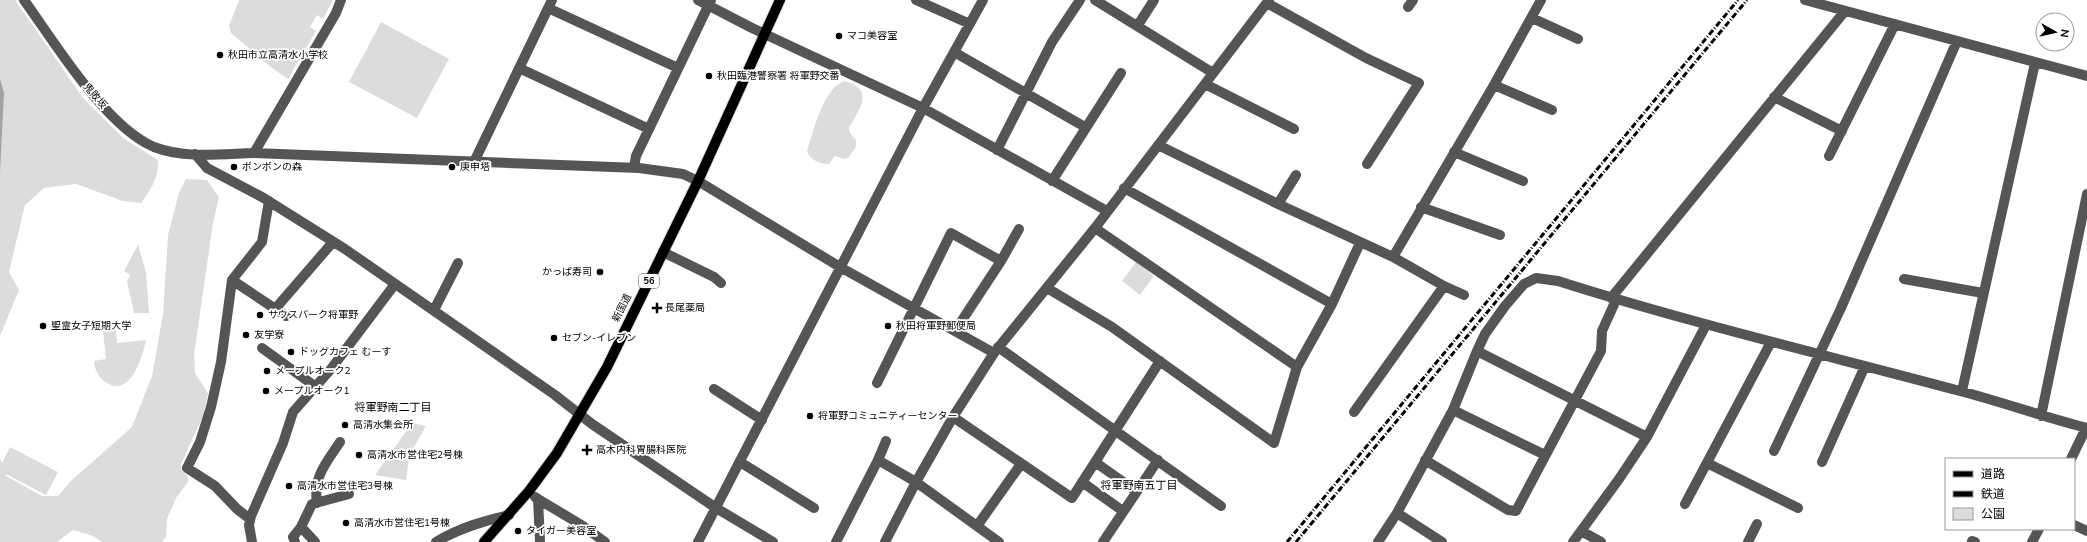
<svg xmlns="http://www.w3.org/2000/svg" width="2087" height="542" viewBox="0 0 2087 542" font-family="'Nunito Sans','Noto Sans JP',sans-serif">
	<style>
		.green { fill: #dcdcdc }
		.water { fill: #a3a3a3 }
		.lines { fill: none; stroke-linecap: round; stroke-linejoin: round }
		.major-casing { stroke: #dbdbdb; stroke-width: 12 }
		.minor { stroke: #555; stroke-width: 10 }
		.major { stroke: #000; stroke-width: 10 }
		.rail { stroke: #000; stroke-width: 3; stroke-dasharray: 6 2 1 2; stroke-linecap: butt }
		.poi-dot { fill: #000; stroke: #fff; stroke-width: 1.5 }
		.labels { text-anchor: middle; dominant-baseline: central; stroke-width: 3.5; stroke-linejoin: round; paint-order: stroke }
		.shield { fill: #fff; stroke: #4c4c4c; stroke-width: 1 }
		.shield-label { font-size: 9px; font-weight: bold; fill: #000 }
		.poi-label { font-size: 10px; fill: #000; stroke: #fff; text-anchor: start }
		.street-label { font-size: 10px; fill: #000; stroke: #fff }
		.neighbourhood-label { font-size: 11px; fill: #000; stroke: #fff }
	</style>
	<rect width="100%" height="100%" fill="#fff"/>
	<path class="green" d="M 0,0 L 15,0 L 83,98 L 123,138 L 158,160 C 159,177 151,190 141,203 L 123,201 L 76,184 L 44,188 L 25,205 L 9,272 L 19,290 L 0,336 Z
		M 239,0 L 333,0 L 323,19 L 317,15 L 310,27 L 316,31 L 288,79 C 267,66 250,48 231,33 L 229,26 Z
		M 381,22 L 449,59 L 417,118 L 349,82 Z
		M 844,81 C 876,89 859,109 849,128 L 850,133 L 856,140 L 856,147 L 848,158 L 844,159 L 835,156 L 829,164 C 819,164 811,160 807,152 C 813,132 823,89 844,81 Z
		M 186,179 L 207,180 L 219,197 L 213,223 L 194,355 L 195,373 L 208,393 L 203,416 L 181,464 L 181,469 L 188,477 L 188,482 L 176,498 L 167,519 L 166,536 L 162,542 L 102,542 L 93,536 L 73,530 L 57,542 L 0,542 L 0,458 L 2,463 L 10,447 L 58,472 L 46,495 L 6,474 L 6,476 L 42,496 L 58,496 L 72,480 L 132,427 L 152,376 L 163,314 L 168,235 L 179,193 Z
		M 138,245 L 146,272 L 149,313 L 134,313 L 127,281 L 130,275 L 124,271 Z
		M 1136,262 L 1154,276 L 1140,295 L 1122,281 Z
		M 115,321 L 117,343 L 146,340 C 143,353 138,371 128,381 C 114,395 94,377 94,361 L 106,359 L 102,322 Z
		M 412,423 L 426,426 L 409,456 L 406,480 L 375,475 Z"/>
	<path class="water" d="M 0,79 L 4,93 L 0,173 Z"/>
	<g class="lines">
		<defs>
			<path id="major" d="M 484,542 L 529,491 L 557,453 L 607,367 L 698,181 L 780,0"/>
		</defs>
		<use href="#major" class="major-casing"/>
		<path class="minor" d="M 24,0 C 55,43 106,127 154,147 C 185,159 222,154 254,153 L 639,168 L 683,174 L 698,181 L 840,267 L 994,353
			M 698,0 L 752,28 L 923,108 L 1107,211
			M 916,0 L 970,24
			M 1095,0 L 1213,73
			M 1805,0 L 2087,76
			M 1267,3 L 1366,58 L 1419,83 L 1367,164
			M 1408,7 L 1413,0
			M 548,8 L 678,68
			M 1532,18 L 1578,39
			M 1138,25 L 1154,0
			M 954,52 L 1085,127
			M 519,68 L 649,129
			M 1205,84 L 1294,129
			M 1494,85 L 1552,110
			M 1774,97 L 1842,131
			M 1158,145 L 1278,204 L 1393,257 L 1444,286 L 1464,295
			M 997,150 L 1052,42 L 1080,0
			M 1454,152 L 1523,181
			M 254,153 L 336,13 L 341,0
			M 195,154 L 207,168 L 262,197 L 345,249 L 555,395 L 592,424 L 716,508 L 773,542
			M 1829,156 L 1895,24
			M 474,162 L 552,0
			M 634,167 L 636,156 L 711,0
			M 1052,181 L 1121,73
			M 1124,188 L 1332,304
			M 1278,204 L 1296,175
			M 1421,207 L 1500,235
			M 1095,228 L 1297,367
			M 663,252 L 714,277 L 721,283
			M 1393,257 L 1494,85 L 1541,0
			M 1001,261 L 1019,229
			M 1904,279 L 1983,293
			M 232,280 L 286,316
			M 1047,288 L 1112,327 L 1274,443 L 1297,367 L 1332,304 L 1360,243
			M 1611,298 L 1845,11
			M 275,309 L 333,242
			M 434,310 L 458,263
			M 998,347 L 1221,506
			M 262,348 L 316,387
			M 1477,351 L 1647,437
			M 877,383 L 951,233 L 1001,261 L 955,331
			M 714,389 L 762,420
			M 1962,391 L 2035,63
			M 1453,410 L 1545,455
			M 1354,412 L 1444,286
			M 2041,416 L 2087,194
			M 953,417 L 1072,498 L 1160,361
			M 1774,451 L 1841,308 L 1957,41
			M 2071,459 L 2086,428
			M 878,460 L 886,441
			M 1425,460 L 1508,510 L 1516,511 L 1601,351 L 1602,331 L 1616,300
			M 740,462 L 814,508
			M 1095,462 L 1136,491
			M 1822,462 L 1865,366
			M 1707,463 L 1798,508
			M 1082,482 L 1123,511
			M 535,497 L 538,499 L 540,542
			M 538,499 L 583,526 L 605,542
			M 317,503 C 313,477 326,463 340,442
			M 1685,504 L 1771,342
			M 1397,513 L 1442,542
			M 250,519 L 237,509 L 215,486 L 187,468 L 200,442 L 211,407 L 221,362 L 232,280 L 262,242 L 269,201
			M 2074,525 L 2087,531
			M 977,526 L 1021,464
			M 1581,531 L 1601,542
			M 1972,541 L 1975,542
			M 252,542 L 249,525 L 251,516 L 283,443 L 293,412 L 331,369 L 395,284
			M 295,542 L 293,537 L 301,527
			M 315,542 L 301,527 L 312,504 L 349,494
			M 436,542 C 459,528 483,521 509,515
			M 698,542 L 923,108 L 983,0
			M 836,542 L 878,460 L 916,482 L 999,542
			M 885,542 L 916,482 L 953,417 L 994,353 L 1095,228 L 1269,0
			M 1103,542 L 1158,460
			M 1378,542 L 1397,513 L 1453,410 L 1477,351 L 1485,334 L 1505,306 L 1524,284 L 1536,278 L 1558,281 C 1690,323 1826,355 1960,391 C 2002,402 2044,417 2087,428
			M 1573,542 L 1619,479 L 1647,437 L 1706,325
			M 1748,542 L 1757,524
			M 2032,542 L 2039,529"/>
		<use href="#major" class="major"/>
		<path class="rail" d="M 1287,542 L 1738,0
			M 1296,542 L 1747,0"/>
	</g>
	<g class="poi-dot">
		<circle cx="839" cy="36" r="4"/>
		<circle cx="220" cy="55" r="4"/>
		<circle cx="709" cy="76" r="4"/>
		<circle cx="234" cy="167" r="4"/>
		<circle cx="452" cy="167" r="4"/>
		<circle cx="600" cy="272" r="4"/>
		<path d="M655 302h4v4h4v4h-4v4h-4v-4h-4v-4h4z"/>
		<circle cx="260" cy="315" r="4"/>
		<circle cx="43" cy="326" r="4"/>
		<circle cx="888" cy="326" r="4"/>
		<circle cx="246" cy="335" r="4"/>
		<circle cx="554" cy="338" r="4"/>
		<circle cx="291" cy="352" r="4"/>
		<circle cx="267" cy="371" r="4"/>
		<circle cx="266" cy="391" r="4"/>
		<circle cx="810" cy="416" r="4"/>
		<circle cx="345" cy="425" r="4"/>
		<path d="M585 444h4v4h4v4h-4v4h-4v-4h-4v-4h4z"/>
		<circle cx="359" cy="455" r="4"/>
		<circle cx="289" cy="486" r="4"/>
		<circle cx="346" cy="523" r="4"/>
		<circle cx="518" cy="531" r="4"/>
	</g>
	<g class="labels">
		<rect class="shield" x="639" y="274" width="20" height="14" rx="3"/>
		<g class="shield-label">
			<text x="649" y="281">56</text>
		</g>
		<g class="poi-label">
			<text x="847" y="36">マコ美容室</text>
			<text x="228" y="55">秋田市立高清水小学校</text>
			<text x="717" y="76">秋田臨港警察署 将軍野交番</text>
			<text x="242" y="167">ボンボンの森</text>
			<text x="460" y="167">庚申塔</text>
			<text x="592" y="272" text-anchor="end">かっぱ寿司</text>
			<text x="665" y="308">長尾薬局</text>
			<text x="268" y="315">サウスパーク将軍野</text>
			<text x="51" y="326">聖霊女子短期大学</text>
			<text x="896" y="326">秋田将軍野郵便局</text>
			<text x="254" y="335">友学寮</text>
			<text x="562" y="338">セブン-イレブン</text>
			<text x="299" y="352">ドッグカフェ むーす</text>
			<text x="275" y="371">メープルオーク2</text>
			<text x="274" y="391">メープルオーク1</text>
			<text x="818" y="416">将軍野コミュニティーセンター</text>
			<text x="353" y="425">高清水集会所</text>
			<text x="596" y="450">高木内科胃腸科医院</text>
			<text x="367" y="455">高清水市営住宅2号棟</text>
			<text x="297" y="486">高清水市営住宅3号棟</text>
			<text x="354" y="523">高清水市営住宅1号棟</text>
			<text x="526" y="531">タイガー美容室</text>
		</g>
		<g class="street-label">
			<text transform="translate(95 96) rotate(49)">鬼敗坂</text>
			<text transform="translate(622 308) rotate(-64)">新国道</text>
		</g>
		<g class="neighbourhood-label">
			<text x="393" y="407">将軍野南二丁目</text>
			<text x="1139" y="485">将軍野南五丁目</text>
		</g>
	</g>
	<rect x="1945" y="458" width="130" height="72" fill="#ffffff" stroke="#999999"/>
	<rect x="1953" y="471" width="20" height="6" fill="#000000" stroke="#999999"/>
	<text x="1981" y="478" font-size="12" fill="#000000">道路</text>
	<rect x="1953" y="491" width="20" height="6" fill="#000000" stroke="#999999"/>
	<text x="1981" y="498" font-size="12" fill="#000000">鉄道</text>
	<rect x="1953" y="508" width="20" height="12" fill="#dcdcdc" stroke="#999999"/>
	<text x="1981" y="518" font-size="12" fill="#000000">公園</text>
	<g transform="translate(2055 32) rotate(98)"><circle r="19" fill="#ffffff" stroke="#999999"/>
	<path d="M0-3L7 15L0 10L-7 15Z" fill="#000000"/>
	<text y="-6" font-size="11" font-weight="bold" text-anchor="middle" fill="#000000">N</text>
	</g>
</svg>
